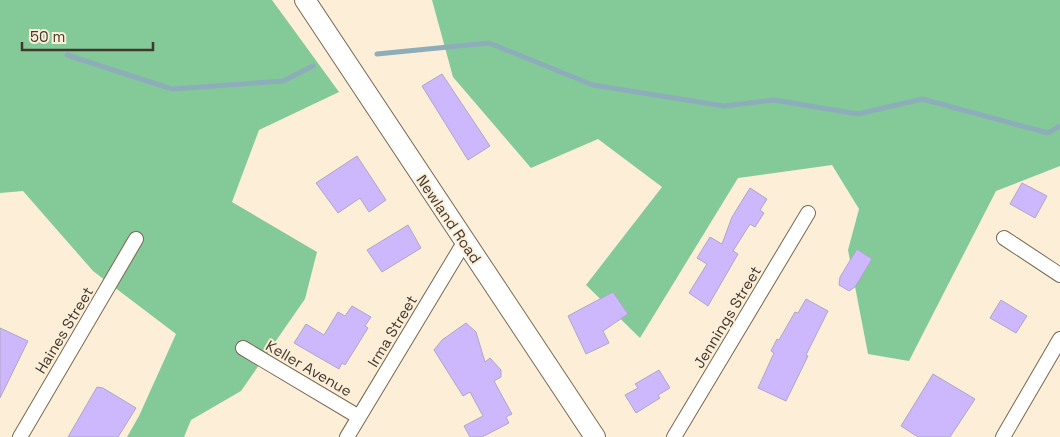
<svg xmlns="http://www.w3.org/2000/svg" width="1060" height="437" viewBox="0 0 1060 437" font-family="'Space Grotesk',sans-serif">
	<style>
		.forest { fill: #84ca99 }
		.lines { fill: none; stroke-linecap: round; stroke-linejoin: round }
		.stream { stroke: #8eadba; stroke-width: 5 }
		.building { fill: #cdb7fd; stroke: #afa7c4 }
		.street-casing { stroke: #796951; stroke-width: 16 }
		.secondary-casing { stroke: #796951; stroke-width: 22 }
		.street { stroke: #fff; stroke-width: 14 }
		.secondary { stroke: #fff; stroke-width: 20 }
		.labels { text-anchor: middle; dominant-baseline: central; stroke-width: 4; stroke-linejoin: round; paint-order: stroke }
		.street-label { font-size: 15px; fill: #41392f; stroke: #fdeed8 }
	</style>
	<rect width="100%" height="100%" fill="#fdeed8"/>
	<path class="forest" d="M 0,0 L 272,0 L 339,92 L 259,130 L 232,202 L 317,252 L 305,299 L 241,391 L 191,420 L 184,437 L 127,437 L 139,416 L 176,334 L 93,271 L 23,191 L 0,193 Z
		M 432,0 L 1060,0 L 1060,166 L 996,191 L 909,361 L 868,354 L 848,250 L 859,209 L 832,165 L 738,178 L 640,338 L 586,285 L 662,187 L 598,139 L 531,168 L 453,77 Z"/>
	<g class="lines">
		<path class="stream" d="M 377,54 L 489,43 L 593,85 L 724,106 L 774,100 L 858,114 L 922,99 L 1048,133 L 1060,126
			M 67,55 L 172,89 L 283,81 L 313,66"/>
	</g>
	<path class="building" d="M 442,74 L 490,146 L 468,160 L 422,86 Z
		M 357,156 L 386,200 L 369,212 L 360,198 L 338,213 L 316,183 Z
		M 1022,183 L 1047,196 L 1035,218 L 1010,204 Z
		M 750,188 L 767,199 L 760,210 L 764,213 L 755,227 L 750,224 L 733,251 L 738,254 L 708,306 L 689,293 L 707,264 L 697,258 L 710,237 L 722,244 L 732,217 Z
		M 408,225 L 421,248 L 382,272 L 367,250 Z
		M 857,249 L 872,259 L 855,287 L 849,291 L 839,285 L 840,277 Z
		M 613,292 L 628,314 L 603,331 L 609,343 L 586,354 L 568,316 Z
		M 806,299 L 828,311 L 806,355 L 808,356 L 786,401 L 758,388 L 774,353 L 771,351 L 777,339 L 779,340 L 795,312 L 798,313 Z
		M 1001,300 L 1027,316 L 1016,333 L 990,318 Z
		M 352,306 L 371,317 L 365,326 L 368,328 L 345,365 L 342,363 L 339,369 L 294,343 L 306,324 L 324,335 L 338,312 L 345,316 Z
		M 466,323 L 476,332 L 485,362 L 490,358 L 501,370 L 501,377 L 494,381 L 512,414 L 506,417 L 509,423 L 482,437 L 470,437 L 464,426 L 483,416 L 470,392 L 463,396 L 434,350 L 442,340 Z
		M 0,328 L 28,341 L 0,398 Z
		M 659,370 L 670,388 L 658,395 L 660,398 L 636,413 L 625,395 L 638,388 L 635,384 Z
		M 933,374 L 975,399 L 950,437 L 918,437 L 901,426 Z
		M 97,387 L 103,388 L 136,408 L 118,437 L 68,437 Z"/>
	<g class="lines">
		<defs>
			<path id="street" d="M 1004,238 L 1060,275
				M 243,348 L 359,417
				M 20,437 L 136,239
				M 347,437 L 465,241
				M 674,437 L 808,213
				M 1003,437 L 1060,339"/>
			<path id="secondary" d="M 305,0 L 595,437"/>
		</defs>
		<use href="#street" class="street-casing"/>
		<use href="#secondary" class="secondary-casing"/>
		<use href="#street" class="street"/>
		<use href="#secondary" class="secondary"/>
	</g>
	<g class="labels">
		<g class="street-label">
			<text transform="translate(449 219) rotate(56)">Newland Road</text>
			<text transform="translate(727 317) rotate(-59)">Jennings Street</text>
			<text transform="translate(64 330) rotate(-59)">Haines Street</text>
			<text transform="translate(392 331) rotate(-59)">Irma Street</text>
			<text transform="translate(309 368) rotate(30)">Keller Avenue</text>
		</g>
	</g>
	<path d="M22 42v8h131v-8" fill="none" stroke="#41392f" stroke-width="2.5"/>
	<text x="30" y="42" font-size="15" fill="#41392f" stroke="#fdeed8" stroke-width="4" paint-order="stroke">50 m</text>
</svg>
